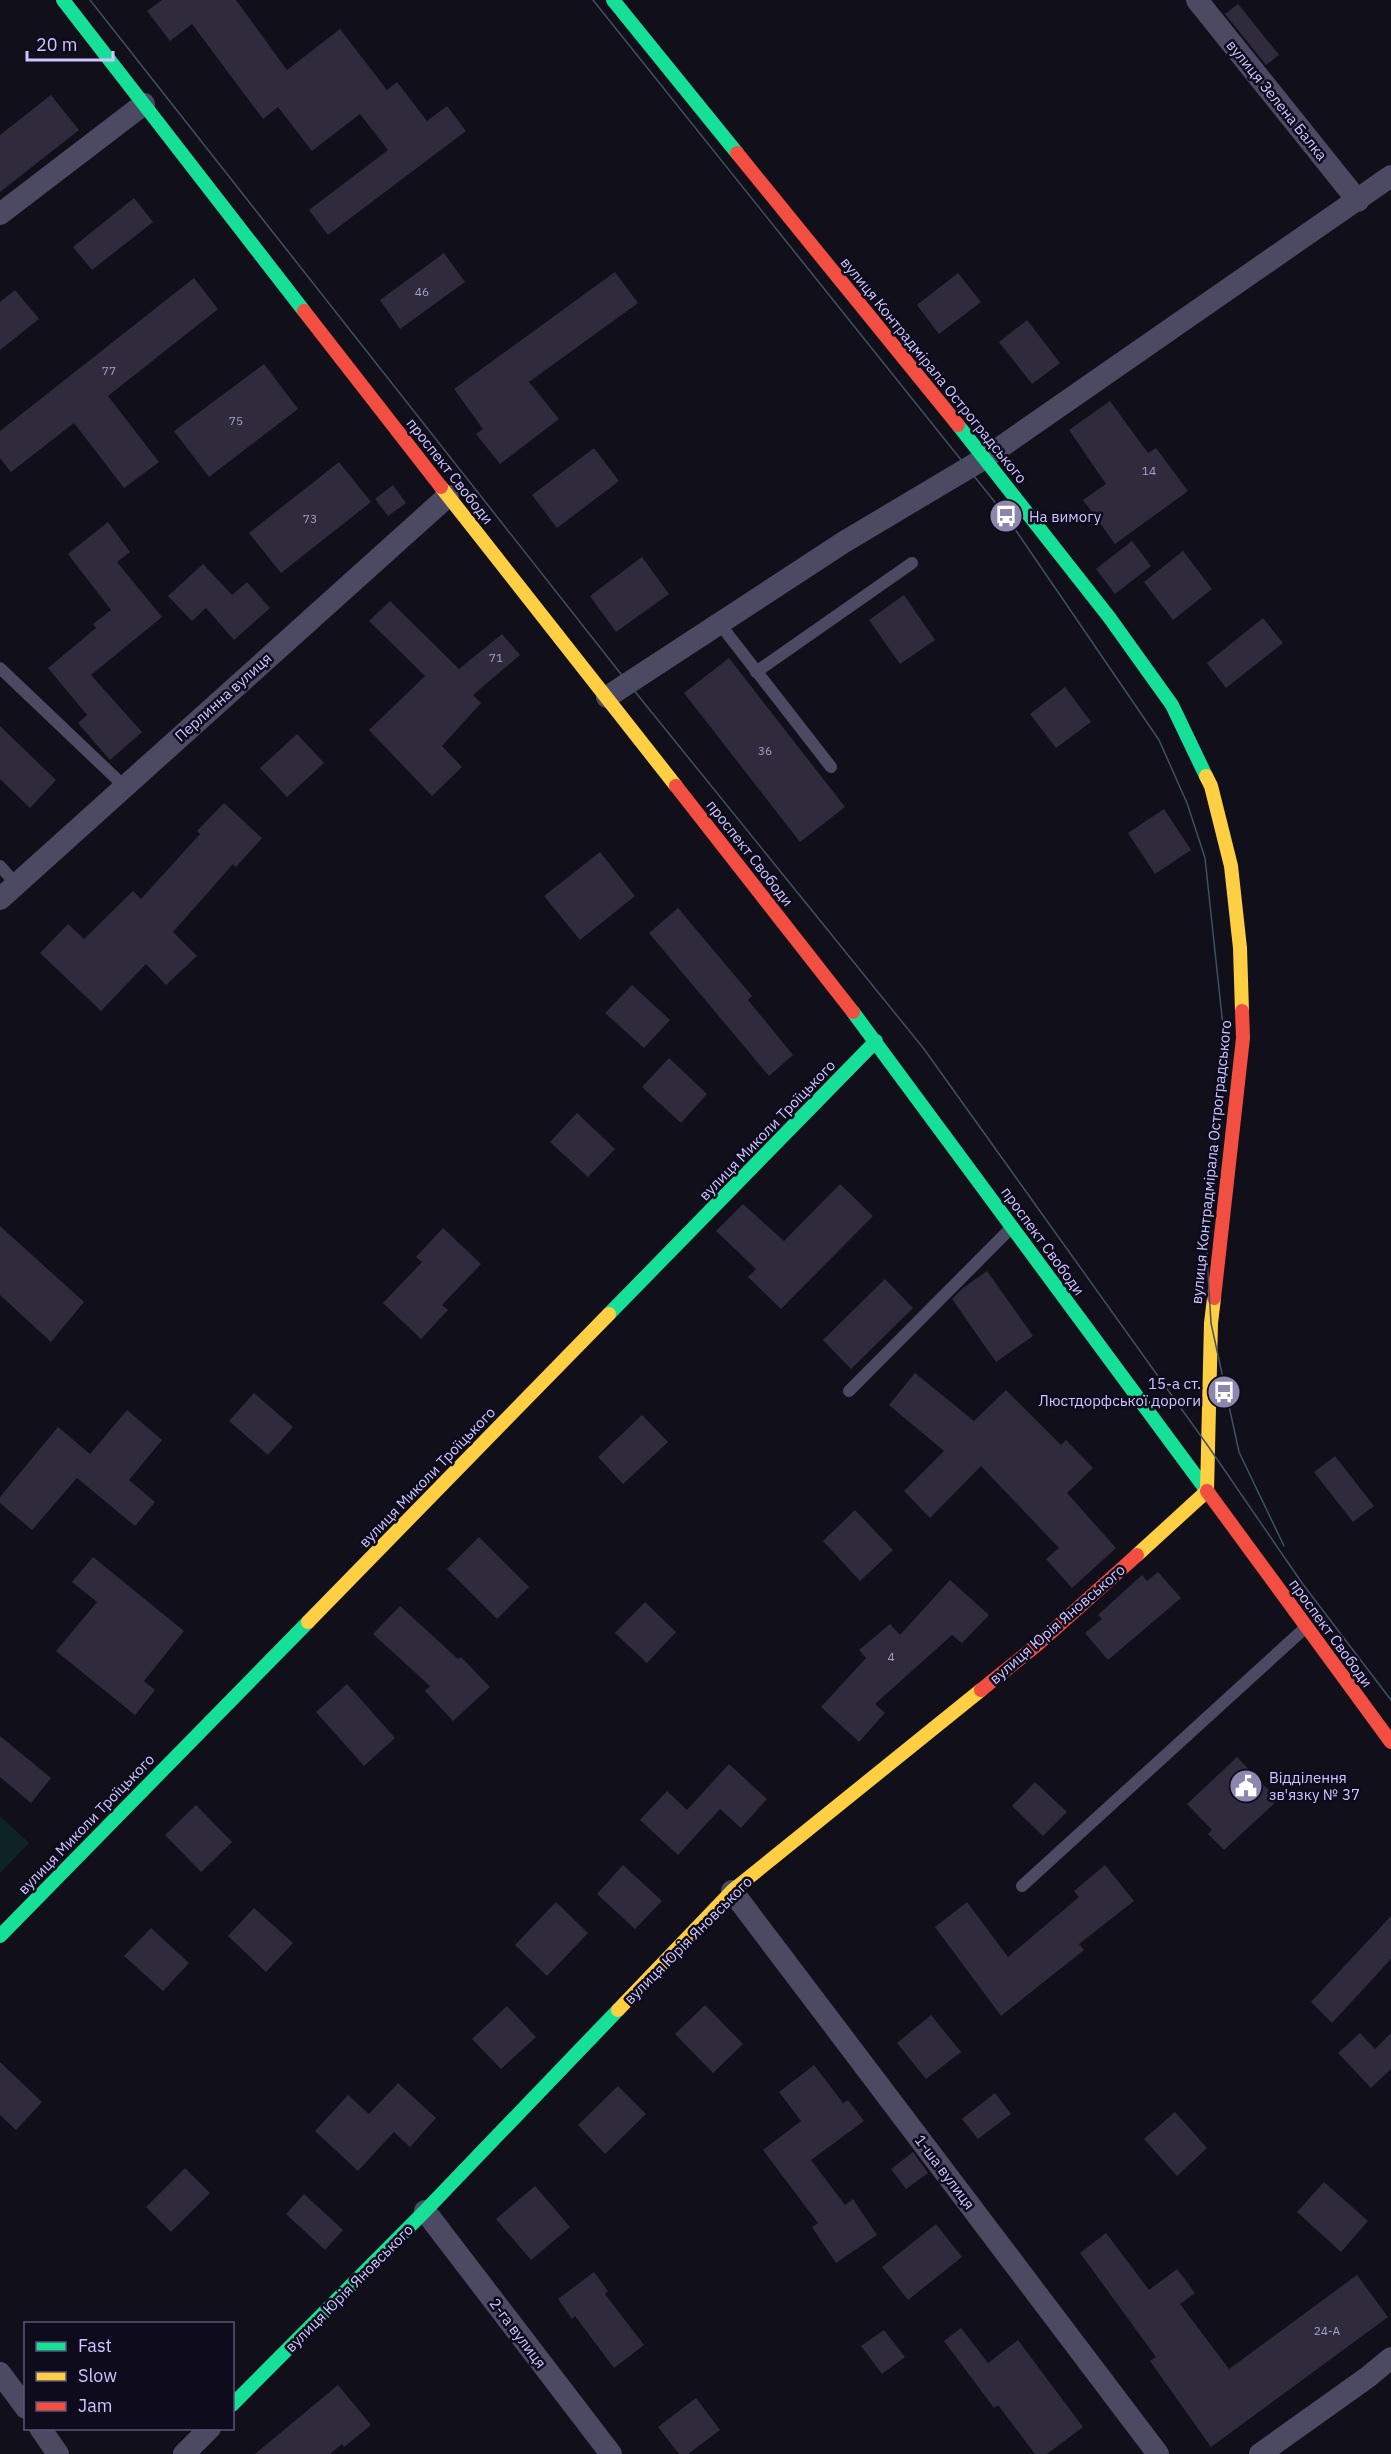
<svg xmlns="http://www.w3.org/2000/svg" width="1391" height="2454" viewBox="0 0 1391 2454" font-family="'IBM Plex Sans',sans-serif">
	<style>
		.green { fill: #0e2424 }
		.building { fill: #2f2b3d }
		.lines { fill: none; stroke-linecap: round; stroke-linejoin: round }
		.lane { stroke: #4b4a62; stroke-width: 12 }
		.street { stroke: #4b4a62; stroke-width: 22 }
		.fast { stroke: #16e098; stroke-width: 14 }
		.slow { stroke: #ffcf43; stroke-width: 14 }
		.jam { stroke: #f24e42; stroke-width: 14 }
		.tram { stroke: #3d5263; stroke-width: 1.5 }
		.labels { text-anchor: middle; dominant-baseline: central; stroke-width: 5; stroke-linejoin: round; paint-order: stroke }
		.number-label { font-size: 12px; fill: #a6a0ce }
		.street-label { font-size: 15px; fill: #cec7ff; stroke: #0e0b1d }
		.poi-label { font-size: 15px; fill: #cec7ff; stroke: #0e0b1d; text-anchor: start }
	</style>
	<rect width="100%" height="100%" fill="#110f19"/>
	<path class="green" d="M 0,1816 L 29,1843 L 0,1873 Z"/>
	<path class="building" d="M 162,0 L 236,0 L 287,70 L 340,29 L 387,90 L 397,82 L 427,121 L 447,106 L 466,131 L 328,235 L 309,210 L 388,150 L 360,114 L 312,151 L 278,107 L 263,119 L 192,24 L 170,41 L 147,11 Z
		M 1238,4 L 1279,55 L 1266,65 L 1225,14 Z
		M 51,95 L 79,130 L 0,192 L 0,135 Z
		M 134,198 L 153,222 L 92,270 L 73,247 Z
		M 444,253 L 465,282 L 400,329 L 380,300 Z
		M 615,272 L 638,303 L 529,382 L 559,419 L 500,464 L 476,434 L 483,429 L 454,389 Z
		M 958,273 L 981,302 L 939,334 L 917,305 Z
		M 194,278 L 218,309 L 108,396 L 159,462 L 124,488 L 74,423 L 11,472 L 0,458 L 0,431 Z
		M 15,290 L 39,319 L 0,350 L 0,302 Z
		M 1027,320 L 1060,363 L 1032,384 L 999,342 Z
		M 264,364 L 298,409 L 209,477 L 174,431 Z
		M 1110,401 L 1148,453 L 1156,448 L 1188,491 L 1115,544 L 1083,500 L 1106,484 L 1069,430 Z
		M 594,448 L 619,481 L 557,528 L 532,495 Z
		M 339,462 L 371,502 L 281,573 L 249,533 Z
		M 393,485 L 406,503 L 388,516 L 375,499 Z
		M 108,522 L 130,552 L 117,562 L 162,617 L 91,675 L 142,732 L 110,760 L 78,723 L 87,715 L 48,668 L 96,628 L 93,624 L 111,610 L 68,554 Z
		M 1132,541 L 1151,566 L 1115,594 L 1096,569 Z
		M 1183,551 L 1212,589 L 1173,620 L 1144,582 Z
		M 642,557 L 669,594 L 616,632 L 590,596 Z
		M 203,564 L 232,595 L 247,582 L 270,608 L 234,640 L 206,608 L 192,621 L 168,596 Z
		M 904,595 L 935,640 L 900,664 L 869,620 Z
		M 390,601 L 459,669 L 502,634 L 520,655 L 473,695 L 481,703 L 442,746 L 462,767 L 432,796 L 369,730 L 425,676 L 369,621 Z
		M 1263,618 L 1283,643 L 1226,688 L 1207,663 Z
		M 729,658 L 845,807 L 800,842 L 684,693 Z
		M 1065,687 L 1091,722 L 1056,748 L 1030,714 Z
		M 0,726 L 56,780 L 30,808 L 0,779 Z
		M 297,734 L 324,763 L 287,797 L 260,768 Z
		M 224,803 L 262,838 L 236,867 L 233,864 L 173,932 L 197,956 L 166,985 L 146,964 L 101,1011 L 40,953 L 68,924 L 84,939 L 133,891 L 141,899 L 200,834 L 197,831 Z
		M 1164,809 L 1191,850 L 1155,874 L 1128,833 Z
		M 600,852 L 635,896 L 580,940 L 544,896 Z
		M 678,908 L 752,996 L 748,1000 L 793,1055 L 769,1076 L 649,933 Z
		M 632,985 L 670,1020 L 644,1048 L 605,1013 Z
		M 669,1058 L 707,1094 L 681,1123 L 642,1087 Z
		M 577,1113 L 615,1149 L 588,1177 L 550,1142 Z
		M 840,1184 L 873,1216 L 781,1309 L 748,1277 L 756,1269 L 716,1231 L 743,1204 L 784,1241 Z
		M 0,1226 L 84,1302 L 51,1342 L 0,1295 Z
		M 443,1228 L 481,1264 L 442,1305 L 448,1310 L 421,1339 L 383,1303 L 422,1262 L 416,1257 Z
		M 987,1271 L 1033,1336 L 996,1362 L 952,1299 L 963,1288 Z
		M 885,1279 L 913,1308 L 851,1369 L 823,1340 Z
		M 915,1373 L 974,1421 L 1006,1390 L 1061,1445 L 1066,1440 L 1093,1468 L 1067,1493 L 1116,1548 L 1072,1588 L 1046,1559 L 1059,1548 L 981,1466 L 930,1518 L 904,1491 L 944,1451 L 889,1405 Z
		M 254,1393 L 293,1427 L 268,1455 L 229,1421 Z
		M 127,1410 L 162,1440 L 129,1480 L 155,1502 L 135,1526 L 77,1478 L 32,1530 L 0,1503 L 0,1497 L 58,1427 L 90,1454 Z
		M 642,1415 L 668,1442 L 623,1484 L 598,1457 Z
		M 1335,1456 L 1374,1506 L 1353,1522 L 1314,1472 Z
		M 855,1510 L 893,1550 L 860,1581 L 823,1541 Z
		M 479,1537 L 529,1587 L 497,1619 L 447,1569 Z
		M 93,1557 L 184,1631 L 144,1681 L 155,1690 L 135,1715 L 56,1651 L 97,1602 L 72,1582 Z
		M 1158,1572 L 1181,1598 L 1108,1660 L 1085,1633 L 1102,1619 L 1098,1615 L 1142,1575 L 1147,1581 Z
		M 950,1580 L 989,1615 L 962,1643 L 952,1635 L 875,1704 L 885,1713 L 859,1742 L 821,1707 L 866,1658 L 859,1650 L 890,1624 L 900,1635 Z
		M 645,1602 L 676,1632 L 647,1663 L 615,1633 Z
		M 400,1606 L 458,1659 L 461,1657 L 490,1687 L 453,1721 L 425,1691 L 430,1686 L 373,1634 Z
		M 347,1684 L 395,1738 L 364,1766 L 316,1712 Z
		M 0,1736 L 51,1778 L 31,1803 L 0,1777 Z
		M 1237,1757 L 1278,1800 L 1224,1850 L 1208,1834 L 1212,1830 L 1187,1804 Z
		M 729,1764 L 767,1799 L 741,1828 L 720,1809 L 678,1855 L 640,1820 L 667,1791 L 687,1810 Z
		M 1035,1782 L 1067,1812 L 1043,1836 L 1012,1806 Z
		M 196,1805 L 232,1842 L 201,1872 L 165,1835 Z
		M 623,1865 L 662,1901 L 635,1929 L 597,1894 Z
		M 1105,1865 L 1134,1901 L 1079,1944 L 1084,1950 L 1001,2016 L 935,1927 L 967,1902 L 1008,1957 L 1079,1897 L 1074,1891 Z
		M 556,1902 L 588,1933 L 547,1976 L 515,1945 Z
		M 254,1908 L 293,1943 L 266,1972 L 228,1936 Z
		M 1391,1916 L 1391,1959 L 1332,2023 L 1311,2002 Z
		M 151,1928 L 189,1963 L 163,1991 L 124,1956 Z
		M 705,2005 L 743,2044 L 713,2073 L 675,2034 Z
		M 507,2006 L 536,2037 L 501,2069 L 472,2039 Z
		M 931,2015 L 961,2052 L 926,2079 L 897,2043 Z
		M 1360,2033 L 1375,2049 L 1391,2033 L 1391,2069 L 1371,2088 L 1338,2053 Z
		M 0,2062 L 42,2102 L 16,2130 L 0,2115 Z
		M 814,2065 L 843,2103 L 848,2100 L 864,2121 L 811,2160 L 845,2205 L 853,2199 L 877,2235 L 836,2263 L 812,2227 L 818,2223 L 763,2150 L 801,2121 L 779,2092 Z
		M 398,2083 L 436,2118 L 410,2147 L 394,2132 L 358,2171 L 315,2131 L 348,2095 L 369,2114 Z
		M 618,2086 L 646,2114 L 605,2154 L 578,2125 Z
		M 995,2093 L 1011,2114 L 978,2139 L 962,2119 Z
		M 1175,2112 L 1207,2148 L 1177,2176 L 1144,2139 Z
		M 913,2152 L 928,2173 L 906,2189 L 891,2169 Z
		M 185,2168 L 210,2193 L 171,2232 L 146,2207 Z
		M 1324,2182 L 1368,2221 L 1341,2252 L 1297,2212 Z
		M 535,2186 L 570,2227 L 531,2260 L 496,2219 Z
		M 304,2194 L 343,2230 L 325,2250 L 286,2214 Z
		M 936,2224 L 962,2257 L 908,2300 L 882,2267 Z
		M 1106,2233 L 1149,2290 L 1177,2269 L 1195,2293 L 1180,2304 L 1229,2369 L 1357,2275 L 1388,2317 L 1211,2447 L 1150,2361 L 1156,2357 L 1080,2253 Z
		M 594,2272 L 608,2291 L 605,2294 L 644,2345 L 614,2368 L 575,2316 L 572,2319 L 558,2299 Z
		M 961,2328 L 988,2363 L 1018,2340 L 1083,2427 L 1047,2454 L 1035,2454 L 998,2405 L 994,2408 L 944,2341 Z
		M 884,2330 L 905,2357 L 882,2374 L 861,2346 Z
		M 338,2385 L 371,2425 L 344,2447 L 342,2444 L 330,2454 L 255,2454 Z
		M 696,2398 L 720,2430 L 688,2454 L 679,2454 L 658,2427 Z"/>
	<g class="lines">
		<path class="lane" d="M 719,623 L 831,767
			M 0,668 L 124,786
			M 756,672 L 912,563
			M 0,866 L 16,884
			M 849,1391 L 1011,1228
			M 1022,1886 L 1305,1628"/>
		<path class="street" d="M 1197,0 L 1358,201
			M 0,214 L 144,104
			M 607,697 L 844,542 L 985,458 L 1391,176
			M 0,899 L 448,496
			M 732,1891 L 1158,2454
			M 425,2211 L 611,2454
			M 0,2373 L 26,2408
			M 40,2428 L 58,2454
			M 184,2454 L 210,2428
			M 1260,2454 L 1368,2377 L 1391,2358"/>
		<path class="fast" d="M 63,0 L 304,311
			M 613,0 L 737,153
			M 958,425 L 1109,617 L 1172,705 L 1206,776
			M 853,1012 L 1207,1491
			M 609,1314 L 876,1041
			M 0,1936 L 308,1622
			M 232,2405 L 425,2211 L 618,2010"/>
		<path class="slow" d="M 441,487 L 676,786
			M 1206,776 L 1211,786 L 1231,866 L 1240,948 L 1242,1011
			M 1137,1555 L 1207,1491 L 1211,1323 L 1214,1298
			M 308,1622 L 609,1314
			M 618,2010 L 732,1891 L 981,1690"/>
		<path class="jam" d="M 737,153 L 958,425
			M 304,311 L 441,487
			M 676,786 L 853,1012
			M 1214,1298 L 1243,1038 L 1242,1011
			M 1207,1491 L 1391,1742
			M 981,1690 L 1038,1644 L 1137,1555"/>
		<path class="tram" d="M 90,0 L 628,683 L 924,1049 L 1208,1446 L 1302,1583 L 1391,1700
			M 593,0 L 1006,516 L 1159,740 L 1187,803 L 1205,858 L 1223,1026 L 1207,1257 L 1211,1323 L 1239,1452 L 1284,1546"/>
	</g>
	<defs>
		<symbol id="bus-disc" viewBox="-11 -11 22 22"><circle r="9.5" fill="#8c87ae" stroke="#0e0b1d"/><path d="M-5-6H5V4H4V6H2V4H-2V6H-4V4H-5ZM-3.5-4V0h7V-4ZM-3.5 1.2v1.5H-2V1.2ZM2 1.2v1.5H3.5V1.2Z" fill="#fff"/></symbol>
		<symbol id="civic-disc" viewBox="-11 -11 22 22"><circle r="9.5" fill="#8c87ae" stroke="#0e0b1d"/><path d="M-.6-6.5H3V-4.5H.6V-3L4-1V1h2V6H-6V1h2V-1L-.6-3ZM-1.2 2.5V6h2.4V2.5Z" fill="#fff"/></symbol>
	</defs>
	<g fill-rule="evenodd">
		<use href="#bus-disc" x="987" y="497" width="38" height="38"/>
		<use href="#bus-disc" x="1205" y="1373" width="38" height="38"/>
		<use href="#civic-disc" x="1227" y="1767" width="38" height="38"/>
	</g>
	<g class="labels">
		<g class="number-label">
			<text x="422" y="291">46</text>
			<text x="109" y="370">77</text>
			<text x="236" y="420">75</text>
			<text x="1149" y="470">14</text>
			<text x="310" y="518">73</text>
			<text x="496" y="657">71</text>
			<text x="765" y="750">36</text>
			<text x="891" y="1656">4</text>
			<text x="1327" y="2330">24-А</text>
		</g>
		<g class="street-label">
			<text transform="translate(1277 100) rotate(51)">вулиця Зелена Балка</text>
			<text transform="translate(934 370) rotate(51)">вулиця Контрадмірала Остроградського</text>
			<text transform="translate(450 471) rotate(52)">проспект Свободи</text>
			<text transform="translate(223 697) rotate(-42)">Перлинна вулиця</text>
			<text transform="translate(750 853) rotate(52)">проспект Свободи</text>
			<text transform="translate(767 1130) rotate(-46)">вулиця Миколи Троїцького</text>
			<text transform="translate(1211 1162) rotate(-84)">вулиця Контрадмірала Остроградського</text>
			<text transform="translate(1043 1241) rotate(54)">проспект Свободи</text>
			<text transform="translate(427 1477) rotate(-46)">вулиця Миколи Троїцького</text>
			<text transform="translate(1057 1624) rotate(-41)">вулиця Юрія Яновського</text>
			<text transform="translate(1331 1633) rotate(54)">проспект Свободи</text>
			<text transform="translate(86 1824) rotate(-46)">вулиця Миколи Троїцького</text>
			<text transform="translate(688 1940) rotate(-45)">вулиця Юрія Яновського</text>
			<text transform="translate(945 2172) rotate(53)">1-ша вулиця</text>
			<text transform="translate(349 2288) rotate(-45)">вулиця Юрія Яновського</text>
			<text transform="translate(518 2333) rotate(53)">2-га вулиця</text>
		</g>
		<g class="poi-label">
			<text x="1029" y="516">На вимогу</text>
			<text x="1201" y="1383" text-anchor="end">15-а ст.<tspan x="1201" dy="17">Люстдорфської дороги</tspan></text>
			<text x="1269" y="1777">Відділення<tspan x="1269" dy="17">зв'язку № 37</tspan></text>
		</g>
	</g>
	<rect x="24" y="2322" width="210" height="108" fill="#0e0b1d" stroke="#5b5677" stroke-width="1.5"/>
	<rect x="36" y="2342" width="30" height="9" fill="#16e098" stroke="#5b5677" stroke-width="1.5"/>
	<text x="78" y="2352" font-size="18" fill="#cec7ff">Fast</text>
	<rect x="36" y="2372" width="30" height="9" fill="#ffcf43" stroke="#5b5677" stroke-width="1.5"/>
	<text x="78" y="2382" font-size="18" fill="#cec7ff">Slow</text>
	<rect x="36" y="2402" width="30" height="9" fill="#f24e42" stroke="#5b5677" stroke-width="1.5"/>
	<text x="78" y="2412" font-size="18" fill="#cec7ff">Jam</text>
	<path d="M27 51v9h86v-9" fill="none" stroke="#cec7ff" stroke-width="3"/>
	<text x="36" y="51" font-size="18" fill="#cec7ff" stroke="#0e0b1d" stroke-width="4.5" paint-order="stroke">20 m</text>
</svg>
